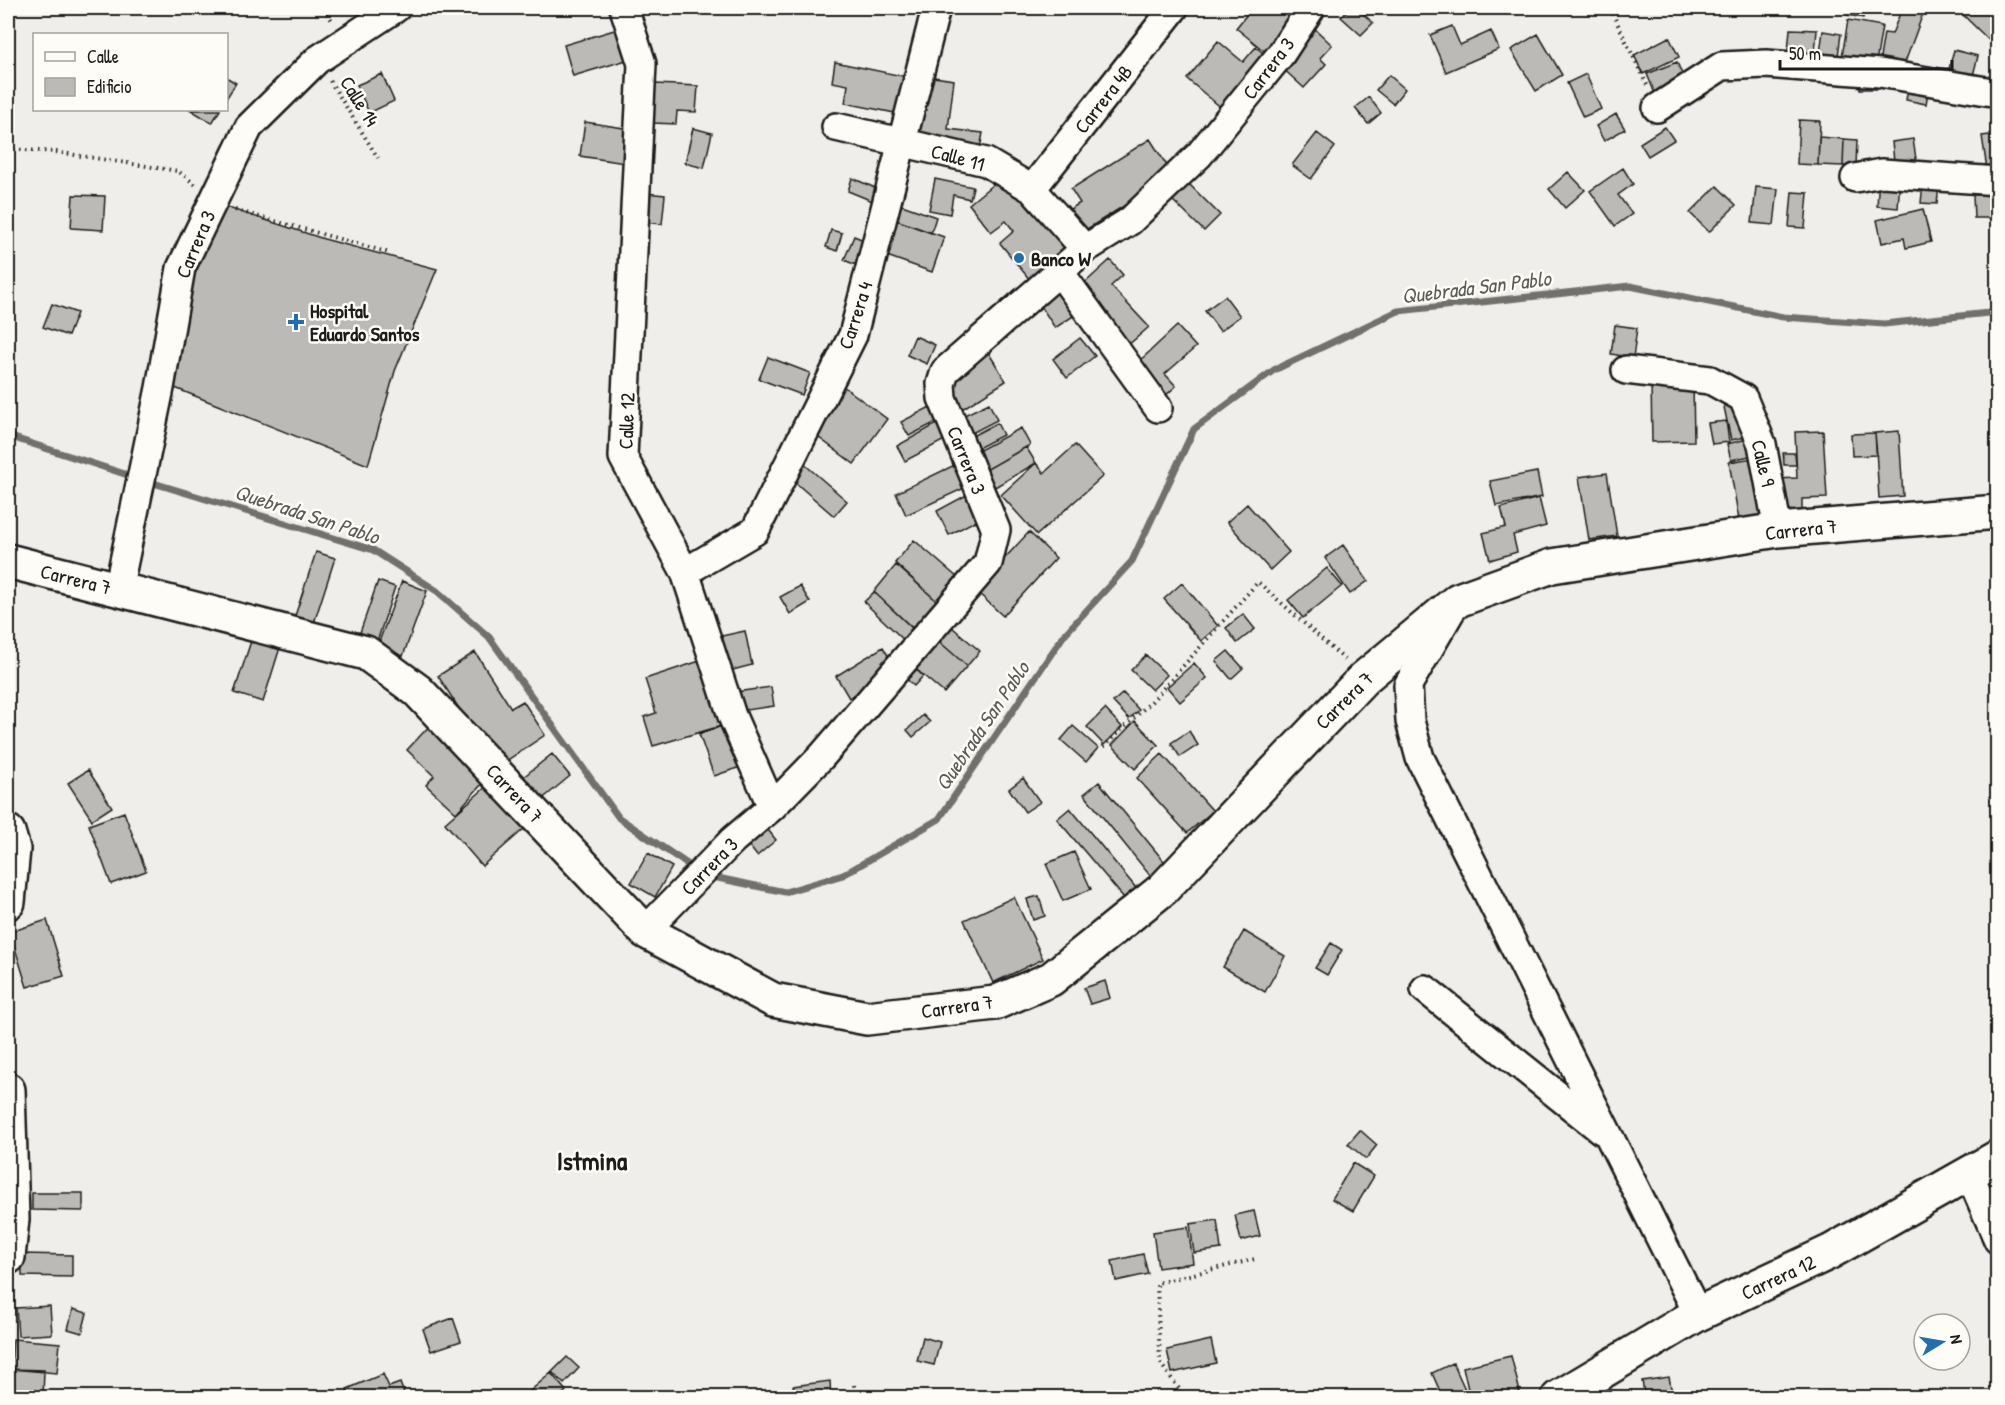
<svg xmlns="http://www.w3.org/2000/svg" width="2005" height="1405" viewBox="0 0 2005 1405" font-family="'Patrick Hand',sans-serif">
	<style>
		.lines { fill: none; stroke-linecap: round; stroke-linejoin: round }
		.stream { stroke: #706f6d; stroke-width: 7 }
		.building { fill: #bbbab6; stroke: #1c1c1c; stroke-width: 1.5 }
		.minor-casing { stroke: #1c1c1c; stroke-width: 32 }
		.major-casing { stroke: #1c1c1c; stroke-width: 38 }
		.path { stroke: #1c1c1c; stroke-width: 4; stroke-dasharray: 1.5 4.5; stroke-linecap: butt }
		.minor { stroke: #fdfcf7; stroke-width: 27 }
		.major { stroke: #fdfcf7; stroke-width: 33 }
		.poi-dot { fill: #1f6fb2; stroke: #fdfcf7; stroke-width: 2 }
		.labels { text-anchor: middle; dominant-baseline: central; stroke-width: 5; stroke-linejoin: round; paint-order: stroke }
		.street-label { font-size: 20px; fill: #1c1c1c; stroke: #fdfcf7 }
		.poi-label { font-size: 20px; font-weight: bold; fill: #1c1c1c; stroke: #fdfcf7; text-anchor: start }
		.water-label { font-size: 21px; font-style: italic; fill: #5b5b59; stroke: #fdfcf7 }
		.district-label { font-size: 26px; font-weight: bold; fill: #1c1c1c; stroke: #fdfcf7 }
	</style>
	<rect width="100%" height="100%" fill="#f0eeea"/>
	<filter id="ink" filterUnits="userSpaceOnUse"><feTurbulence type="fractalNoise" baseFrequency=".0167" numOctaves="2"/><feDisplacementMap in="SourceGraphic" scale="12" xChannelSelector="R" yChannelSelector="G"/><feConvolveMatrix kernelMatrix="1 2 1 2 8 2 1 2 1" color-interpolation-filters="sRGB"/></filter>
	<g filter="url(#ink)">
		<g class="lines">
			<path class="stream" d="M 8,436 L 137,478
				M 147,481 L 373,550 L 437,591 L 489,637 L 619,818 L 696,870
				M 708,876 L 785,892 L 843,875 L 939,819 L 1064,635 L 1132,561 L 1194,429 L 1274,370 L 1398,311 L 1630,286 L 1783,317 L 1884,324 L 1998,312"/>
		</g>
		<path class="building" d="M 1252,8 L 1286,8 L 1295,15 L 1268,54 L 1236,28 Z
			M 1350,8 L 1357,8 L 1373,23 L 1361,35 L 1341,17 Z
			M 1848,8 L 1865,8 L 1863,18 L 1847,15 Z
			M 1902,8 L 1925,8 L 1903,68 L 1879,64 L 1884,33 L 1892,34 Z
			M 1956,8 L 1998,8 L 1998,49 Z
			M 1848,20 L 1882,26 L 1875,69 L 1841,63 Z
			M 1452,26 L 1460,45 L 1491,31 L 1499,49 L 1446,72 L 1430,35 Z
			M 1313,27 L 1332,45 L 1320,58 L 1326,64 L 1304,88 L 1279,65 Z
			M 621,28 L 630,59 L 573,76 L 564,45 Z
			M 1790,29 L 1817,30 L 1815,52 L 1788,51 Z
			M 1823,31 L 1841,34 L 1837,63 L 1819,60 Z
			M 1538,34 L 1562,75 L 1536,91 L 1511,50 Z
			M 1669,37 L 1679,57 L 1643,74 L 1634,55 Z
			M 1218,41 L 1243,62 L 1256,47 L 1268,57 L 1224,110 L 1187,79 Z
			M 1954,50 L 1978,56 L 1970,87 L 1946,80 Z
			M 835,62 L 907,77 L 900,114 L 845,103 L 848,85 L 832,82 Z
			M 1677,62 L 1686,84 L 1656,96 L 1647,74 Z
			M 382,74 L 394,101 L 369,113 L 357,85 Z
			M 1586,74 L 1601,109 L 1583,117 L 1567,83 Z
			M 1389,75 L 1405,89 L 1393,104 L 1376,90 Z
			M 1878,75 L 1879,89 L 1860,89 L 1860,76 Z
			M 927,76 L 954,80 L 948,129 L 983,133 L 980,149 L 917,141 Z
			M 226,77 L 236,83 L 226,99 Z
			M 1909,83 L 1929,87 L 1926,104 L 1906,100 Z
			M 655,84 L 698,86 L 696,112 L 677,111 L 676,124 L 653,123 Z
			M 1369,97 L 1381,113 L 1368,124 L 1355,108 Z
			M 191,110 L 220,110 L 212,123 Z
			M 1616,114 L 1625,129 L 1604,141 L 1596,126 Z
			M 1799,120 L 1820,121 L 1818,165 L 1797,164 Z
			M 585,122 L 636,130 L 631,164 L 580,156 Z
			M 1665,127 L 1674,140 L 1648,156 L 1640,143 Z
			M 693,128 L 712,133 L 704,168 L 685,163 Z
			M 1317,133 L 1335,147 L 1311,179 L 1292,165 Z
			M 1998,134 L 1998,167 L 1987,169 L 1982,136 Z
			M 1819,137 L 1844,139 L 1843,166 L 1818,165 Z
			M 1150,139 L 1173,175 L 1076,236 L 1062,214 L 1080,203 L 1071,189 Z
			M 1844,139 L 1857,140 L 1856,166 L 1843,166 Z
			M 1913,139 L 1917,166 L 1895,170 L 1892,142 Z
			M 1623,168 L 1633,184 L 1618,195 L 1632,214 L 1615,226 L 1590,191 Z
			M 1568,172 L 1585,190 L 1565,208 L 1549,189 Z
			M 1003,176 L 1031,211 L 1041,203 L 1074,244 L 1030,280 L 1000,243 L 1014,231 L 1006,221 L 991,232 L 969,204 Z
			M 1879,177 L 1900,179 L 1898,208 L 1877,206 Z
			M 852,178 L 887,193 L 882,205 L 848,191 Z
			M 935,179 L 973,187 L 970,199 L 953,195 L 950,214 L 929,210 Z
			M 1184,179 L 1220,215 L 1204,231 L 1168,196 Z
			M 1923,184 L 1939,185 L 1937,204 L 1921,203 Z
			M 1717,186 L 1736,205 L 1709,232 L 1690,213 Z
			M 1756,187 L 1778,189 L 1774,225 L 1752,223 Z
			M 1792,192 L 1808,193 L 1805,228 L 1789,227 Z
			M 645,193 L 665,195 L 662,224 L 642,222 Z
			M 73,195 L 105,196 L 103,230 L 71,228 Z
			M 1973,195 L 1998,195 L 1998,218 L 1974,218 Z
			M 216,204 L 324,239 L 437,269 L 395,371 L 368,465 L 165,384 L 185,273 Z
			M 902,205 L 936,217 L 931,233 L 896,220 Z
			M 1923,209 L 1931,242 L 1906,248 L 1904,238 L 1882,243 L 1877,220 Z
			M 896,220 L 944,237 L 932,272 L 884,255 Z
			M 831,230 L 842,233 L 837,251 L 826,247 Z
			M 854,236 L 871,243 L 861,267 L 844,260 Z
			M 1110,260 L 1123,275 L 1111,286 L 1149,327 L 1126,347 L 1076,291 Z
			M 1062,280 L 1081,311 L 1055,328 L 1035,297 Z
			M 1225,296 L 1240,316 L 1220,331 L 1205,311 Z
			M 52,304 L 77,313 L 68,336 L 43,327 Z
			M 1615,325 L 1637,328 L 1633,358 L 1611,354 Z
			M 1177,326 L 1196,347 L 1165,374 L 1176,386 L 1161,400 L 1132,368 Z
			M 915,336 L 935,345 L 927,364 L 907,355 Z
			M 1080,338 L 1095,356 L 1067,378 L 1053,359 Z
			M 988,352 L 1006,381 L 962,409 L 943,380 Z
			M 768,357 L 810,373 L 802,395 L 759,379 Z
			M 1651,381 L 1693,385 L 1694,441 L 1652,442 Z
			M 843,386 L 887,419 L 854,464 L 810,431 Z
			M 1742,398 L 1750,436 L 1731,440 L 1723,402 Z
			M 938,403 L 946,417 L 909,436 L 901,422 Z
			M 989,403 L 997,420 L 968,435 L 960,417 Z
			M 944,420 L 952,436 L 905,461 L 897,446 Z
			M 1726,421 L 1729,442 L 1712,444 L 1708,423 Z
			M 997,423 L 1003,435 L 978,448 L 972,436 Z
			M 1021,428 L 1030,445 L 984,471 L 974,453 Z
			M 1823,431 L 1827,498 L 1802,499 L 1802,511 L 1779,512 L 1777,479 L 1797,478 L 1795,432 Z
			M 1899,431 L 1903,496 L 1879,498 L 1875,433 Z
			M 1875,433 L 1877,455 L 1852,456 L 1851,434 Z
			M 1755,437 L 1759,454 L 1731,460 L 1727,444 Z
			M 1075,445 L 1103,476 L 1037,535 L 1001,495 L 1036,463 L 1044,473 Z
			M 1026,447 L 1036,463 L 995,487 L 984,471 Z
			M 1783,453 L 1795,453 L 1796,465 L 1784,465 Z
			M 1759,457 L 1769,515 L 1739,520 L 1729,462 Z
			M 961,462 L 971,485 L 906,515 L 896,493 Z
			M 803,463 L 847,501 L 834,516 L 790,478 Z
			M 1537,472 L 1542,497 L 1496,506 L 1490,481 Z
			M 1607,473 L 1617,536 L 1589,540 L 1579,477 Z
			M 974,491 L 986,515 L 949,535 L 937,511 Z
			M 1539,498 L 1546,526 L 1513,535 L 1517,552 L 1490,560 L 1483,533 L 1506,527 L 1501,508 Z
			M 1247,504 L 1289,552 L 1270,570 L 1227,522 Z
			M 1029,532 L 1056,558 L 1003,616 L 975,590 Z
			M 914,540 L 958,578 L 938,602 L 895,563 Z
			M 1343,545 L 1368,581 L 1350,594 L 1325,558 Z
			M 316,552 L 335,558 L 312,629 L 293,622 Z
			M 896,565 L 938,602 L 914,630 L 874,592 Z
			M 1327,568 L 1342,586 L 1303,618 L 1288,600 Z
			M 378,581 L 395,587 L 374,651 L 356,644 Z
			M 402,581 L 427,591 L 403,656 L 377,647 Z
			M 1182,583 L 1218,626 L 1201,641 L 1164,599 Z
			M 800,586 L 810,602 L 790,614 L 780,597 Z
			M 874,592 L 920,635 L 910,646 L 864,602 Z
			M 1243,614 L 1255,629 L 1237,643 L 1226,628 Z
			M 946,622 L 980,651 L 967,666 L 934,637 Z
			M 745,631 L 752,665 L 725,672 L 717,637 Z
			M 254,632 L 282,641 L 263,702 L 234,693 Z
			M 934,637 L 967,666 L 944,693 L 910,664 Z
			M 883,647 L 896,669 L 849,698 L 836,676 Z
			M 1228,651 L 1243,668 L 1231,679 L 1216,661 Z
			M 475,652 L 511,708 L 523,701 L 545,735 L 497,767 L 438,676 Z
			M 1146,655 L 1167,675 L 1152,690 L 1131,670 Z
			M 712,657 L 731,723 L 653,746 L 644,717 L 656,713 L 645,679 Z
			M 1194,663 L 1207,678 L 1180,702 L 1167,687 Z
			M 910,664 L 923,676 L 914,686 L 901,674 Z
			M 771,687 L 774,706 L 739,711 L 736,692 Z
			M 1123,693 L 1139,710 L 1129,719 L 1113,702 Z
			M 1105,709 L 1122,727 L 1104,745 L 1087,727 Z
			M 923,715 L 930,722 L 913,737 L 907,730 Z
			M 1135,721 L 1158,745 L 1135,769 L 1112,745 Z
			M 433,722 L 490,775 L 456,813 L 426,785 L 434,776 L 407,750 Z
			M 731,723 L 746,765 L 714,776 L 699,734 Z
			M 1073,726 L 1098,748 L 1086,762 L 1061,740 Z
			M 1189,731 L 1198,745 L 1180,757 L 1171,743 Z
			M 552,754 L 570,776 L 540,801 L 522,778 Z
			M 1162,754 L 1213,811 L 1187,833 L 1137,778 Z
			M 88,770 L 112,807 L 92,820 L 68,783 Z
			M 1023,778 L 1040,802 L 1025,812 L 1009,789 Z
			M 495,779 L 533,821 L 482,866 L 445,823 Z
			M 1099,782 L 1167,865 L 1152,878 L 1084,794 Z
			M 1070,808 L 1136,888 L 1124,898 L 1057,819 Z
			M 124,812 L 146,871 L 111,884 L 89,825 Z
			M 765,826 L 776,840 L 757,856 L 746,842 Z
			M 1074,852 L 1091,889 L 1063,901 L 1046,864 Z
			M 648,853 L 672,867 L 655,897 L 631,883 Z
			M 1039,896 L 1045,916 L 1033,920 L 1027,899 Z
			M 1014,897 L 1043,959 L 993,983 L 964,920 Z
			M 47,920 L 64,976 L 27,987 L 10,932 Z
			M 1244,931 L 1285,956 L 1265,992 L 1223,967 Z
			M 1331,943 L 1342,950 L 1327,975 L 1315,968 Z
			M 1105,981 L 1110,998 L 1090,1004 L 1084,988 Z
			M 1360,1130 L 1377,1145 L 1366,1159 L 1348,1144 Z
			M 1353,1163 L 1374,1176 L 1353,1211 L 1332,1199 Z
			M 32,1193 L 83,1193 L 83,1211 L 32,1210 Z
			M 1254,1211 L 1260,1236 L 1241,1241 L 1235,1215 Z
			M 1217,1220 L 1221,1249 L 1194,1253 L 1190,1224 Z
			M 1188,1227 L 1193,1263 L 1158,1268 L 1153,1232 Z
			M 22,1254 L 72,1255 L 72,1277 L 22,1276 Z
			M 1143,1254 L 1148,1274 L 1116,1281 L 1112,1261 Z
			M 50,1306 L 52,1334 L 18,1336 L 16,1308 Z
			M 73,1309 L 87,1313 L 82,1333 L 68,1329 Z
			M 453,1318 L 461,1341 L 431,1351 L 423,1329 Z
			M 923,1337 L 940,1342 L 934,1365 L 917,1361 Z
			M 13,1339 L 60,1343 L 57,1373 L 11,1369 Z
			M 1211,1340 L 1216,1363 L 1172,1373 L 1167,1350 Z
			M 1511,1356 L 1520,1392 L 1494,1398 L 1470,1398 L 1463,1367 Z
			M 567,1357 L 579,1368 L 564,1384 L 552,1372 Z
			M 1453,1363 L 1469,1398 L 1443,1398 L 1432,1373 Z
			M 11,1369 L 44,1370 L 43,1398 L 11,1398 Z
			M 551,1373 L 566,1391 L 558,1398 L 522,1398 Z
			M 383,1374 L 389,1387 L 400,1383 L 405,1396 L 351,1398 L 347,1389 Z
			M 1669,1377 L 1673,1398 L 1645,1398 L 1642,1381 Z
			M 830,1381 L 831,1398 L 795,1398 L 793,1386 Z
			M 975,1392 L 1007,1398 L 974,1398 Z"/>
		<g class="lines">
			<defs>
				<path id="minor" d="M 624,8 L 642,64 L 623,457 L 685,572 L 732,716 L 772,807
					M 1657,108 L 1722,66 L 1766,64 L 1880,73 L 1998,93
					M 836,127 L 986,162 L 1032,189 L 1085,249
					M 1855,178 L 1882,173 L 1998,181
					M 1032,189 L 1174,8
					M 1059,271 L 1158,408
					M 1626,370 L 1710,380 L 1743,398 L 1762,444 L 1778,530
					M 685,572 L 755,531 L 853,335 L 936,8
					M 118,590 L 160,388 L 181,268 L 249,127 L 317,60 L 396,8
					M 1451,611 L 1408,685 L 1410,721 L 1420,758 L 1698,1314
					M 645,931 L 733,840 L 772,807 L 822,756 L 988,563 L 996,530 L 942,398 L 941,384 L 945,371 L 1085,249 L 1130,221 L 1199,155 L 1281,54 L 1311,8
					M 1425,989 L 1601,1130
					M 1969,1173 L 1998,1240"/>
				<path id="major" d="M 8,561 L 366,653 L 418,691 L 645,931 L 773,1000 L 867,1018 L 995,1003 L 1051,979 L 1163,889 L 1364,678 L 1458,600 L 1552,566 L 1778,530 L 1998,512
					M 8,832 L 13,849 L 8,902
					M 8,1090 L 12,1219 L 8,1257
					M 1558,1398 L 1698,1314 L 1830,1252 L 1998,1157"/>
			</defs>
			<use href="#minor" class="minor-casing"/>
			<use href="#major" class="major-casing"/>
			<path class="path" d="M 324,8 L 333,22
				M 1610,8 L 1647,85
				M 330,81 L 378,158
				M 8,149 L 56,152 L 178,171 L 196,185
				M 235,210 L 390,253
				M 1103,747 L 1152,701 L 1258,582 L 1345,660
				M 854,1385 L 855,1398
				M 1186,1398 L 1160,1363 L 1157,1283 L 1255,1259"/>
			<use href="#minor" class="minor"/>
			<use href="#major" class="major"/>
		</g>
	</g>
	<g class="poi-dot">
		<circle cx="1019" cy="258" r="6"/>
		<path d="M293 313h6v6h6v6h-6v6h-6v-6h-6v-6h6z"/>
	</g>
	<g class="labels">
		<g class="street-label">
			<text transform="translate(1268 68) rotate(-53)">Carrera 3</text>
			<text transform="translate(1103 99) rotate(-52)">Carrera 4B</text>
			<text transform="translate(360 101) rotate(58)">Calle 14</text>
			<text transform="translate(958 157) rotate(15)">Calle 11</text>
			<text transform="translate(195 244) rotate(-67)">Carrera 3</text>
			<text transform="translate(855 315) rotate(-72)">Carrera 4</text>
			<text transform="translate(626 421) rotate(-88)">Calle 12</text>
			<text transform="translate(967 460) rotate(68)">Carrera 3</text>
			<text transform="translate(1764 463) rotate(77)">Calle 9</text>
			<text transform="translate(1801 529) rotate(-6)">Carrera 7</text>
			<text transform="translate(76 579) rotate(14)">Carrera 7</text>
			<text transform="translate(1344 700) rotate(-45)">Carrera 7</text>
			<text transform="translate(515 793) rotate(47)">Carrera 7</text>
			<text transform="translate(709 866) rotate(-46)">Carrera 3</text>
			<text transform="translate(957 1006) rotate(-8)">Carrera 7</text>
			<text transform="translate(1778 1277) rotate(-25)">Carrera 12</text>
		</g>
		<g class="poi-label">
			<text x="1031" y="258">Banco W</text>
			<text x="310" y="310">Hospital<tspan x="310" dy="23">Eduardo Santos</tspan></text>
		</g>
		<g class="water-label">
			<text transform="translate(1476 287) rotate(-7)">Quebrada San Pablo</text>
			<text transform="translate(307 514) rotate(18)">Quebrada San Pablo</text>
			<text transform="translate(982 726) rotate(-56)">Quebrada San Pablo</text>
		</g>
		<g class="district-label">
			<text x="592" y="1160">Istmina</text>
		</g>
	</g>
	<rect width="2005" height="1405" fill="none" stroke="#fdfcf7" stroke-width="30"/>
	<rect x="15" y="15" width="1975" height="1375" fill="none" stroke="#1c1c1c" stroke-width="2" filter="url(#ink)"/>
	<rect x="33" y="33" width="195" height="78" fill="#fdfcf7" stroke="#a3a29f" stroke-width="1.5"/>
	<rect x="45" y="52" width="30" height="9" fill="#fdfcf7" stroke="#a3a29f" stroke-width="1.5"/>
	<text x="87" y="63" font-size="18" fill="#1c1c1c">Calle</text>
	<rect x="45" y="78" width="30" height="18" fill="#bbbab6" stroke="#a3a29f" stroke-width="1.5"/>
	<text x="87" y="93" font-size="18" fill="#1c1c1c">Edificio</text>
	<g transform="translate(1942 1342) rotate(79)"><circle r="28" fill="#fdfcf7" stroke="#a3a29f" stroke-width="1.5"/>
	<path d="M0-4.5L10 22L0 15L-10 22Z" fill="#1f6fb2"/>
	<text y="-9" font-size="16" font-weight="bold" text-anchor="middle" fill="#1c1c1c">N</text>
	</g>
	<path d="M1780 60v9h172v-9" fill="none" stroke="#1c1c1c" stroke-width="3"/>
	<text x="1789" y="60" font-size="18" fill="#1c1c1c" stroke="#fdfcf7" stroke-width="4.5" paint-order="stroke">50 m</text>
</svg>
